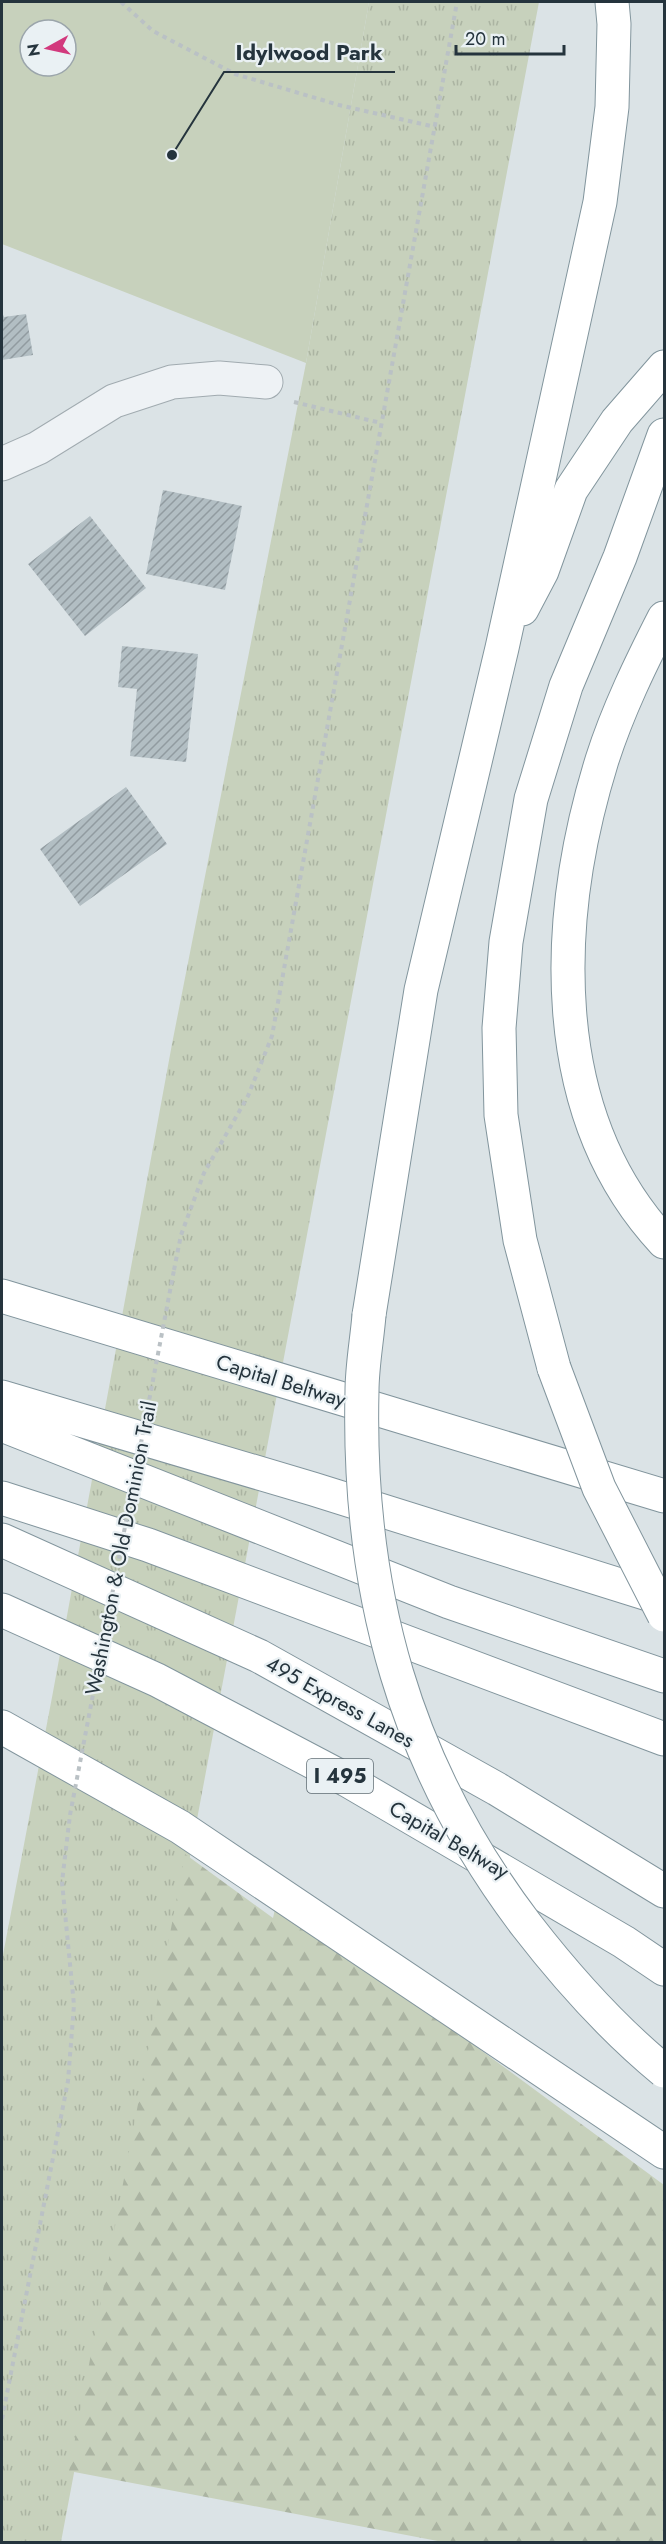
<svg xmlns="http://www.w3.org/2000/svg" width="666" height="2544" viewBox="0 0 666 2544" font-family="Jost,sans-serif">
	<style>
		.grass { fill: url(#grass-tufts) }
		.forest { fill: url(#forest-firs) }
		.park { fill: #c7d1bc; fill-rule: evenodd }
		.building { fill: url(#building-hatch) }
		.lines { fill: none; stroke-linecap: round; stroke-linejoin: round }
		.minor-casing { stroke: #a1abb0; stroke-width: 35 }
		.motorway-casing { stroke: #82959d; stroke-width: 35 }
		.path { stroke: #bac1c5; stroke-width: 4; stroke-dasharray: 4.5 4.5; stroke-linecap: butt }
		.minor { stroke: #eef2f5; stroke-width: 33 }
		.motorway { stroke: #fff; stroke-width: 33 }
		.motorway-bridge-casing { stroke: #82959d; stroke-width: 35; stroke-linecap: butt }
		.path-bridge { stroke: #bac1c5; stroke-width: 4; stroke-dasharray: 4.5 4.5; stroke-linecap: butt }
		.motorway-bridge { stroke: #fff; stroke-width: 33 }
		.labels { text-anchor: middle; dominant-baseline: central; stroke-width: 4.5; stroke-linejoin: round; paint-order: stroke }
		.shield { fill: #eaf1f4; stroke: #606d74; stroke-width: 1.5 }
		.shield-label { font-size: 20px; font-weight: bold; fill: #25343d }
		.street-label { font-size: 21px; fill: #25343d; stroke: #eaf1f4 }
		.leader { fill: none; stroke: #25343d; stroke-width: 2 }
		.callout-dot { fill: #25343d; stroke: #eaf1f4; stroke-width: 2 }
		.callout-label { font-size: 22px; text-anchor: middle; font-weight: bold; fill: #25343d; stroke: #eaf1f4; stroke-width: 4.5; stroke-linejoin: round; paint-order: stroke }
	</style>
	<defs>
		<pattern id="grass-tufts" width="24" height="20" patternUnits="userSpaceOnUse" patternTransform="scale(1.5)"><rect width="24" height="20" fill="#c7d1bc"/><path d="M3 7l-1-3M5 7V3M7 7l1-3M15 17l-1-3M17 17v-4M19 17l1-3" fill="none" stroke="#abb4a2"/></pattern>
		<pattern id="forest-firs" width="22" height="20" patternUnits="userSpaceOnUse" patternTransform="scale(1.5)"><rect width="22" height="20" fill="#c7d1bc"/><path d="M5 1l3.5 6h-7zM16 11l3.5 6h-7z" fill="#abb4a2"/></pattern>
		<pattern id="building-hatch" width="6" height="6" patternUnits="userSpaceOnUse" patternTransform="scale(1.5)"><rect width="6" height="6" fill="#b2bec3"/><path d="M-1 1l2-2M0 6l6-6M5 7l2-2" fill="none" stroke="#919ba0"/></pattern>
	</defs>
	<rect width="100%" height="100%" fill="#dbe3e6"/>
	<path class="grass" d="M 369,2 L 539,2 L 61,2542 L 2,2542 L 2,1960 L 53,1692 L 172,1044 L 306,363 Z"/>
	<path class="forest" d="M 185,1854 L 273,1918 L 277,1900 L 664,2185 L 664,2542 L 443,2542 L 69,2471 Z"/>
	<path class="park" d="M 2,2 L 369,2 L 306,363 L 2,244 ZM 30,30 L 66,30 L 66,66 L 30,66 Z"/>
	<path class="building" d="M 2,312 L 4,317 L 26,314 L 33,355 L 2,360 Z
		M 163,490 L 242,506 L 225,590 L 146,574 Z
		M 90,516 L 146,588 L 85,636 L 28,564 Z
		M 122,646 L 198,654 L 186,762 L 130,756 L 137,689 L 118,687 Z
		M 126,787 L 167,844 L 80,906 L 40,849 Z"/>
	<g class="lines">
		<defs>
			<path id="minor" d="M 2,464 L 38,448 L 114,401 L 172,382 L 219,378 L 266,382"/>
			<path id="motorway" d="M 522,609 L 542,571 L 571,490 L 617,421 L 664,367
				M 664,618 C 641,663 618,710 602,760 C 553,918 544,1113 664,1242
				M 2,1296 L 664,1496
				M 369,1315 L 421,990 L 502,648 L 600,202 L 612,107 L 614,24 L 612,2
				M 554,1368 L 520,1240 L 501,1115 L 499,1028 L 506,942 L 531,799 L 566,686 L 620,557 L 664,435
				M 2,1397 L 313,1489 L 664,1599
				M 2,1425 L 449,1602 L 664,1676
				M 2,1498 L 148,1545 L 664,1739
				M 2,1540 L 259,1656 L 497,1789 L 664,1891
				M 2,1610 L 157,1680 L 347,1780 L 624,1942 L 664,1969
				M 2,1727 L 180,1827 L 664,2152"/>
		</defs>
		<use href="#minor" class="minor-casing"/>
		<use href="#motorway" class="motorway-casing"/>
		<path class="path" d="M 121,2 L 153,31 L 235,74 L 339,105 L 435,127
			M 294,402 L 381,423
			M 174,1270 L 181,1235 L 204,1173 L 248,1096 L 272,1036 L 457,2
			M 2,2419 L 68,2081 L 74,2005 L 62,1882 L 70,1815"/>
		<use href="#minor" class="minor"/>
		<use href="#motorway" class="motorway"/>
		<defs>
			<path id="motorway-bridge" d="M 369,1315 C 367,1340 362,1366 362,1391 C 357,1592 405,1766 527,1926 C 568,1979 613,2029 664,2071
				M 554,1368 L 599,1488 L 664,1615"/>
		</defs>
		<use href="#motorway-bridge" class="motorway-bridge-casing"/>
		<path class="path-bridge" d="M 70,1815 L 174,1270"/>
		<use href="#motorway-bridge" class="motorway-bridge"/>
	</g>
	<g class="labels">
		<rect class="shield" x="307" y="1759" width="66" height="34" rx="4.5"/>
		<g class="shield-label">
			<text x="340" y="1776">I 495</text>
		</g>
		<g class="street-label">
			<text transform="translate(281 1381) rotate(17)">Capital Beltway</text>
			<text transform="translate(121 1548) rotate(-79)">Washington &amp; Old Dominion Trail</text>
			<text transform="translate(340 1702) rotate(29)">495 Express Lanes</text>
			<text transform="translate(449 1840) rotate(30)">Capital Beltway</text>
		</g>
	</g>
	<path class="leader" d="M172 155L224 72H395"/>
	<circle class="callout-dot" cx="172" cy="155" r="6"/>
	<g class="callout-label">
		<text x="309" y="60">Idylwood Park</text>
	</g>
	<rect width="666" height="2544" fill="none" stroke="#25343d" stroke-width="6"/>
	<g transform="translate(48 48) rotate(262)"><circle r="28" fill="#eaf1f4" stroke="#9ba5ab" stroke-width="1.5"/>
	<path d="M0-4.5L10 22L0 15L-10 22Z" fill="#d2397d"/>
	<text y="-9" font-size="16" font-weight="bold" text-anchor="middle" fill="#25343d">N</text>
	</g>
	<path d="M456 45v9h108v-9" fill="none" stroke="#25343d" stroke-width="3"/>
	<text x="465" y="45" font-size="18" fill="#25343d" stroke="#eaf1f4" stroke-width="4.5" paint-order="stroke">20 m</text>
</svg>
